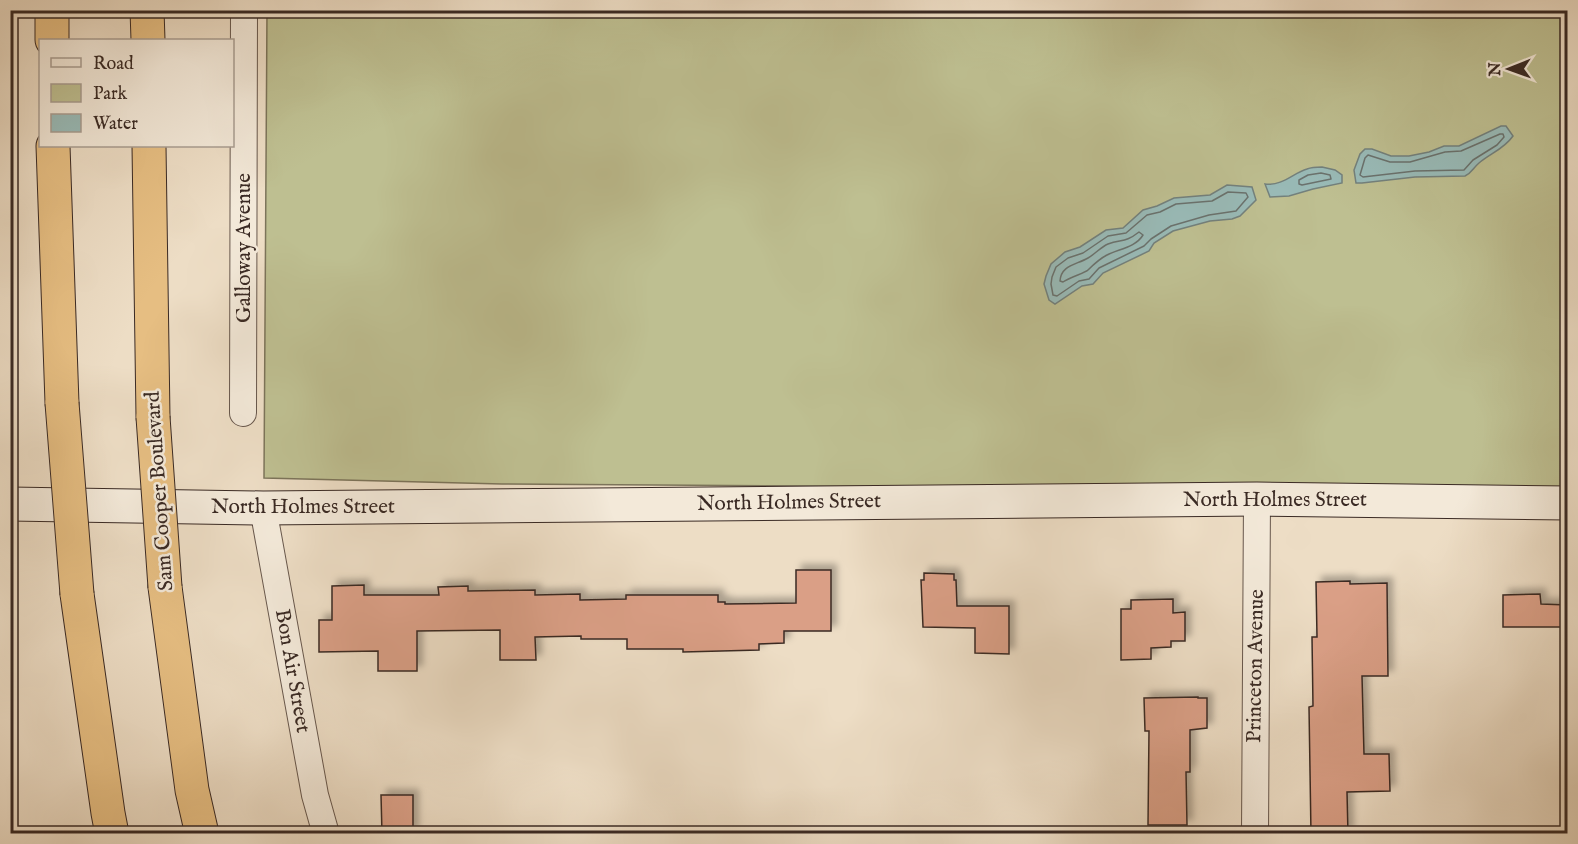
<svg xmlns="http://www.w3.org/2000/svg" width="1578" height="844" viewBox="0 0 1578 844" font-family="'IM FELL English',serif">
	<style>
		.green { fill: #bebf91; stroke: #7c745a; stroke-width: 1.5 }
		.water { fill: #99bbb8; stroke: #73817d; stroke-width: 1.5 }
		.lines { fill: none; stroke-linecap: round; stroke-linejoin: round }
		.shore { stroke: #6a726e; stroke-width: 1.5 }
		.building { fill: #da9f86; stroke: #3a2a24; stroke-width: 1.5; filter: url(#shadow) }
		.street-casing { stroke: #67574c; stroke-width: 28 }
		.secondary-casing { stroke: #3a2a24; stroke-width: 35 }
		.highway-casing { stroke: #3a2a24; stroke-width: 35 }
		.street { stroke: #f3e9d9; stroke-width: 26 }
		.secondary { stroke: #f3e9d9; stroke-width: 33 }
		.highway { stroke: #e6be82; stroke-width: 33 }
		.highway-bridge-casing { stroke: #3a2a24; stroke-width: 35; stroke-linecap: butt }
		.highway-bridge { stroke: #e6be82; stroke-width: 33 }
		.labels { text-anchor: middle; dominant-baseline: central; stroke-width: 5; stroke-linejoin: round; paint-order: stroke }
		.street-label { font-size: 21px; fill: #3a2a24; stroke: #f3e9d9 }
	</style>
	<defs>
		<filter id="shadow"><feDropShadow dx="5.5" dy="-5.5" stdDeviation="3" flood-color="#0004"/></filter>
	</defs>
	<rect width="100%" height="100%" fill="#edddc5"/>
	<filter id="stains"><feTurbulence type="fractalNoise" baseFrequency=".00333" numOctaves="4"/><feColorMatrix values="0 0 0 0 .2 0 0 0 0 .09 0 0 0 0 .02 0 0 0 .5 -.17"/></filter>
	<radialGradient id="worn" r=".72"><stop offset=".6" stop-color="#630" stop-opacity="0"/><stop offset="1" stop-color="#630" stop-opacity=".3"/></radialGradient>
	<path class="green" d="M 267,11 L 1567,11 L 1567,491 L 502,484 L 264,478 Z"/>
	<path class="water" d="M 1501,126 L 1506,126 L 1513,136 C 1504,149 1491,153 1479,163 C 1473,168 1472,173 1465,176 L 1415,177 L 1362,183 L 1356,183 L 1354,170 L 1360,154 L 1365,149 L 1372,149 L 1391,156 L 1409,156 L 1429,152 L 1444,146 L 1459,146 Z
		M 1322,167 L 1335,170 L 1342,175 L 1342,183 L 1313,189 L 1289,196 L 1270,197 L 1265,184 C 1283,186 1293,173 1307,169 C 1312,167 1317,167 1322,167 Z
		M 1227,185 L 1252,187 L 1256,200 L 1240,216 L 1232,219 L 1210,221 L 1173,231 L 1154,243 L 1149,251 L 1103,273 L 1093,284 L 1082,286 L 1055,304 L 1049,300 L 1044,284 L 1046,276 L 1051,264 L 1065,252 L 1080,247 L 1106,230 L 1123,228 L 1143,210 L 1157,206 L 1174,198 L 1210,195 Z"/>
	<g class="lines">
		<path class="shore" d="M 1500,134 L 1503,134 L 1504,137 L 1497,145 L 1473,160 L 1464,170 L 1415,171 L 1363,177 L 1360,175 L 1365,158 L 1368,155 L 1390,162 L 1410,162 L 1445,152 L 1461,151 Z
			M 1321,173 L 1330,175 L 1331,179 L 1302,185 L 1299,184 L 1299,180 L 1308,175 Z
			M 1228,192 L 1246,193 L 1248,197 L 1236,211 L 1209,215 L 1171,226 L 1151,239 L 1144,246 L 1099,268 L 1089,279 L 1079,281 L 1057,296 L 1053,295 L 1051,284 L 1052,277 L 1056,267 L 1068,258 L 1083,253 L 1108,236 L 1126,233 L 1147,215 L 1160,212 L 1176,204 L 1212,201 Z
			M 1139,232 L 1143,235 C 1136,247 1119,249 1107,255 C 1099,259 1094,264 1088,270 C 1085,273 1070,277 1063,282 L 1060,281 C 1061,265 1076,265 1088,258 C 1095,254 1101,247 1108,244 C 1122,239 1125,243 1139,232 Z"/>
	</g>
	<path class="building" d="M 796,570 L 831,570 L 831,631 L 784,631 L 784,643 L 759,644 L 759,650 L 683,652 L 683,649 L 627,649 L 627,639 L 581,639 L 581,636 L 535,637 L 536,660 L 500,660 L 500,630 L 417,631 L 417,671 L 378,671 L 378,651 L 319,652 L 319,620 L 332,620 L 332,586 L 364,585 L 364,595 L 439,595 L 438,587 L 468,586 L 468,591 L 535,590 L 535,595 L 580,594 L 580,600 L 626,599 L 626,595 L 718,595 L 718,602 L 725,602 L 725,604 L 796,603 Z
		M 924,573 L 954,574 L 954,580 L 956,580 L 957,606 L 1009,606 L 1009,654 L 975,653 L 975,628 L 923,627 L 921,580 L 924,580 Z
		M 1350,581 L 1350,584 L 1387,583 L 1388,676 L 1362,676 L 1364,754 L 1389,754 L 1390,791 L 1347,792 L 1348,834 L 1311,834 L 1309,707 L 1313,706 L 1312,637 L 1317,637 L 1316,582 Z
		M 1540,594 L 1541,604 L 1568,605 L 1568,627 L 1503,627 L 1503,595 Z
		M 1173,599 L 1173,613 L 1185,612 L 1185,641 L 1171,641 L 1171,647 L 1151,648 L 1151,659 L 1121,660 L 1121,609 L 1131,609 L 1131,600 Z
		M 1198,697 L 1198,698 L 1207,698 L 1207,728 L 1190,730 L 1190,772 L 1186,772 L 1187,825 L 1148,825 L 1149,731 L 1145,731 L 1144,698 Z
		M 381,795 L 413,795 L 413,834 L 382,834 Z"/>
	<g class="lines">
		<defs>
			<path id="street" d="M 243,413 L 244,10
				M 263,508 L 315,795 L 326,834
				M 1255,834 L 1257,499"/>
			<path id="secondary" d="M 10,504 L 263,508 L 1257,499 L 1568,503"/>
			<path id="highway" d="M 52,10 L 52,40
				M 147,10 L 148,40
				M 53,146 L 62,403
				M 149,146 L 153,417
				M 165,587 L 192,790 L 202,834
				M 77,594 L 108,813 L 112,834"/>
		</defs>
		<use href="#street" class="street-casing"/>
		<use href="#secondary" class="secondary-casing"/>
		<use href="#highway" class="highway-casing"/>
		<use href="#street" class="street"/>
		<use href="#secondary" class="secondary"/>
		<use href="#highway" class="highway"/>
		<defs>
			<path id="highway-bridge" d="M 62,403 L 77,594
				M 153,417 L 165,587"/>
		</defs>
		<use href="#highway-bridge" class="highway-bridge-casing"/>
		<use href="#highway-bridge" class="highway-bridge"/>
	</g>
	<g class="labels">
		<g class="street-label">
			<text transform="translate(244 248) rotate(-90)">Galloway Avenue</text>
			<text transform="translate(160 491) rotate(-94)">Sam Cooper Boulevard</text>
			<text x="1275" y="500">North Holmes Street</text>
			<text transform="translate(789 503) rotate(-1)">North Holmes Street</text>
			<text x="303" y="507">North Holmes Street</text>
			<text transform="translate(1256 666) rotate(-89)">Princeton Avenue</text>
			<text transform="translate(292 671) rotate(80)">Bon Air Street</text>
		</g>
	</g>
	<rect width="1578" height="844" fill="none" stroke="#edddc5" stroke-width="36"/>
	<rect x="12" y="12" width="1554" height="820" fill="none" stroke="#3a2a24" stroke-width="3"/>
	<rect x="18" y="18" width="1542" height="808" fill="none" stroke="#3a2a24" stroke-width="1.5"/>
	<rect x="39" y="39" width="195" height="108" fill="#f3e9d9" stroke="#a99d91" stroke-width="1.5"/>
	<rect x="51" y="58" width="30" height="9" fill="#f3e9d9" stroke="#a99d91" stroke-width="1.5"/>
	<text x="93" y="69" font-size="18" fill="#3a2a24">Road</text>
	<rect x="51" y="84" width="30" height="18" fill="#bebf91" stroke="#a99d91" stroke-width="1.5"/>
	<text x="93" y="99" font-size="18" fill="#3a2a24">Park</text>
	<rect x="51" y="114" width="30" height="18" fill="#99bbb8" stroke="#a99d91" stroke-width="1.5"/>
	<text x="93" y="129" font-size="18" fill="#3a2a24">Water</text>
	<g transform="translate(1509 69) rotate(269)" stroke="#f3e9d9" stroke-width="4.5" paint-order="stroke">
	<path d="M0-4.5L10 22L0 15L-10 22Z" fill="#3a2a24"/>
	<text y="-9" font-size="16" font-weight="bold" text-anchor="middle" fill="#3a2a24">N</text>
	</g>
	<rect width="100%" height="100%" filter="url(#stains)"/>
	<rect width="100%" height="100%" fill="url(#worn)"/>
</svg>
